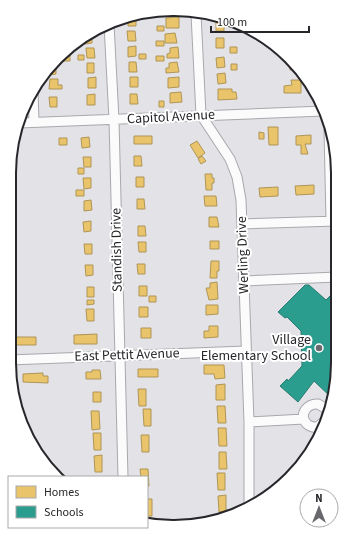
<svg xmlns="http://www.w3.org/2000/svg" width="347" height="536" viewBox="0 0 347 536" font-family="'Source Sans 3',sans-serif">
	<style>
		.homes { fill: #e9c46a; stroke: #af9557 }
		.schools { fill: #2a9d8f; stroke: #297a71 }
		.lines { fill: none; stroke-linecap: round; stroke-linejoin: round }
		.minor-casing { stroke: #a8a8ad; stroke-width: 11 }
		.minor { stroke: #fbfbfb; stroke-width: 9 }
		.poi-dot { fill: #68686d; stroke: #fff; stroke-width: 1.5 }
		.labels { text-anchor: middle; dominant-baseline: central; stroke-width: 4; stroke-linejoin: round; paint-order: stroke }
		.street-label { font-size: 14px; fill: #27272b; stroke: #fff }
		.poi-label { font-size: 14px; fill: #27272b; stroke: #fff; text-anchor: end }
		.rim { fill: none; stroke: #27272b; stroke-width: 2 }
	</style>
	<rect width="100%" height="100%" fill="#e2e2e7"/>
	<path class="homes" d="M 136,17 L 136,26 L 128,26 L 128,19 Z
		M 179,17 L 179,28 L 166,28 L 166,18 Z
		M 216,21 L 224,21 L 224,31 L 216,31 Z
		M 157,26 L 164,26 L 164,31 L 157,31 Z
		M 127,31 L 135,31 L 136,41 L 128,41 Z
		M 92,33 L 92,43 L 85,44 L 84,39 Z
		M 175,33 L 177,43 L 165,43 L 165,34 Z
		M 216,38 L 224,38 L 224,48 L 216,48 Z
		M 156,41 L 164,41 L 164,46 L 156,46 Z
		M 136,46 L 136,56 L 128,57 L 128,47 Z
		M 178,47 L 179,58 L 167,58 L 167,54 L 170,53 L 170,48 Z
		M 230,47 L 237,47 L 237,53 L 230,53 Z
		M 86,48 L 94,48 L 95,58 L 87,58 Z
		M 64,54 L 70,54 L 70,61 L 62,61 L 62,56 Z
		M 139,54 L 146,54 L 146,59 L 139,59 Z
		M 78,55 L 84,55 L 84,60 L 78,60 Z
		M 156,56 L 164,56 L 164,61 L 156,61 Z
		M 224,57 L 225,67 L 217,68 L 216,58 Z
		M 290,60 L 297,69 L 290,70 Z
		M 129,62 L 136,62 L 137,72 L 129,72 Z
		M 177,62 L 179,72 L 166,73 L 166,68 L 169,68 L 169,63 Z
		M 87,63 L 94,63 L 94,73 L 87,73 Z
		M 56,64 L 56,74 L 49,75 L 50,65 Z
		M 231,64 L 237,64 L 237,70 L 231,70 Z
		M 225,73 L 226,83 L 218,84 L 217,74 Z
		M 96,77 L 96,88 L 88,88 L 88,78 Z
		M 130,77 L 138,77 L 138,87 L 130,87 Z
		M 179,77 L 179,87 L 168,88 L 168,78 Z
		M 50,79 L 58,79 L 58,85 L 62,85 L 62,89 L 49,89 Z
		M 291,80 L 301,80 L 301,93 L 284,93 L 284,86 L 292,85 Z
		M 218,89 L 232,89 L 232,92 L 236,92 L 237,99 L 218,100 Z
		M 181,92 L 182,102 L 170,103 L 170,93 Z
		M 95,94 L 95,105 L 87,105 L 87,95 Z
		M 130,94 L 137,94 L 138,104 L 130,104 Z
		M 49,97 L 57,97 L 57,107 L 50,107 Z
		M 159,101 L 164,101 L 164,107 L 159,107 Z
		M 268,127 L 278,127 L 278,145 L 269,145 Z
		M 259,132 L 264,133 L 264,139 L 259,139 Z
		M 311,135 L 311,144 L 305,144 L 308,154 L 301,154 L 301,145 L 296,145 L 296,136 Z
		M 134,136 L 152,136 L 152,144 L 134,144 Z
		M 89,137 L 90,147 L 82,148 L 81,138 Z
		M 59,138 L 67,138 L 67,145 L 59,145 Z
		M 197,141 L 205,153 L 198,158 L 190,145 Z
		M 134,156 L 141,156 L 142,166 L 134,166 Z
		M 202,156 L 206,161 L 201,164 L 198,159 Z
		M 83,157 L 91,157 L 91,167 L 84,167 Z
		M 78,168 L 84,168 L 84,174 L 78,174 Z
		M 205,174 L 212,174 L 212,178 L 214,178 L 214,183 L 212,183 L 212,190 L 206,190 Z
		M 136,177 L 144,177 L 144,187 L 136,187 Z
		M 83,178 L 91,178 L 91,188 L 84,189 Z
		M 314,185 L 314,194 L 296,195 L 295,186 Z
		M 278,187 L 278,196 L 260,197 L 259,188 Z
		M 76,190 L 84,190 L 84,196 L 76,196 Z
		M 204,196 L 216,196 L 217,206 L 205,206 Z
		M 137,199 L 144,199 L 145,209 L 137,209 Z
		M 91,200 L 92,210 L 84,211 L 84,201 Z
		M 209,217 L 217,217 L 219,227 L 209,227 Z
		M 91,221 L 91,231 L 84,232 L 83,222 Z
		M 138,226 L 145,226 L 146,236 L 138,236 Z
		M 210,241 L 219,241 L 219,249 L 210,249 Z
		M 138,242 L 146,242 L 146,252 L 139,252 Z
		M 84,244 L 92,244 L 92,254 L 85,254 Z
		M 211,261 L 219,261 L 219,271 L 217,271 L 217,278 L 210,278 Z
		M 137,264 L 145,264 L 145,274 L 138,274 Z
		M 85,265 L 93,265 L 93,275 L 86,276 Z
		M 217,282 L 218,299 L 209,300 L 206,288 L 210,288 L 210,283 Z
		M 139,286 L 147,286 L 147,296 L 139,296 Z
		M 87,287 L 94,287 L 94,297 L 87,297 Z
		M 149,296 L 156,296 L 156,302 L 149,302 Z
		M 87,300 L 94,300 L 94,304 L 87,305 Z
		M 206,305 L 218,305 L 218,314 L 206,315 Z
		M 139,307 L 148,307 L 148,317 L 139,317 Z
		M 86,309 L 94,309 L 94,321 L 87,321 Z
		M 209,326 L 218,326 L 218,337 L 204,338 L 204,331 L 209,331 Z
		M 141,328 L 151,328 L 151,338 L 141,338 Z
		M 97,334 L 97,344 L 74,344 L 74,335 Z
		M 16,337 L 36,337 L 36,345 L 16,345 Z
		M 204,365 L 224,365 L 225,378 L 215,379 L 214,374 L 204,374 Z
		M 138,369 L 158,369 L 158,377 L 138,377 Z
		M 92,370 L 100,370 L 101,379 L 86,379 L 86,372 L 92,372 Z
		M 43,373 L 43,376 L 48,376 L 48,383 L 23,382 L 23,374 Z
		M 225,384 L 225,400 L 216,400 L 216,385 Z
		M 138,389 L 146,389 L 146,406 L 139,406 Z
		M 93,392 L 101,392 L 101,402 L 93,402 Z
		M 217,406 L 225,406 L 226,423 L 218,423 Z
		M 143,409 L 151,409 L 151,426 L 144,426 Z
		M 91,411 L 99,411 L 100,429 L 92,430 Z
		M 218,428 L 226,428 L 227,446 L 219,446 Z
		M 93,433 L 101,433 L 101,450 L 94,450 Z
		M 141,435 L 149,435 L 149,452 L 142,452 Z
		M 219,452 L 226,452 L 227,469 L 219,469 Z
		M 102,455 L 102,472 L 95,472 L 94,456 Z
		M 140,469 L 148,469 L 149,486 L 147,486 L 147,477 L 141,477 Z
		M 217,473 L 225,473 L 225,490 L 218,490 Z
		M 226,495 L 226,512 L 219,512 L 218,496 Z
		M 147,499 L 152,499 L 152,516 L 147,516 Z"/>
	<path class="schools" d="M 305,285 L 309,285 L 326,300 L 337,289 L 337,384 L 333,399 L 314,381 L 298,402 L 280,386 L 287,379 L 288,381 L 302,366 L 301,331 L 287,317 L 285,318 L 278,312 Z"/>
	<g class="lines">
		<defs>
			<path id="minor" d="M 196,14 L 201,115 L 230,159 L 237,177 L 241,200 L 249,422 L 249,507
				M 109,24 L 114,120 L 123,477
				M 33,90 L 34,122
				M 19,123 L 324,111
				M 329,130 L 331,221
				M 242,224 L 337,221
				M 244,281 L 337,277
				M 9,360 L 246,351
				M 249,422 L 304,419
				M 317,427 L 326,420 L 327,412
				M 323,430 C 318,427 311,428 307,424 C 298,415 307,403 318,404 L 325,408 L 329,414"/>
		</defs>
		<use href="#minor" class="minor-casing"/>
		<use href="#minor" class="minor"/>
	</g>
	<circle class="poi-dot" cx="319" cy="348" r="4"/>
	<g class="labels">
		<g class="street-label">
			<text transform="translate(171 117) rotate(-3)">Capitol Avenue</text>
			<text transform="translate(117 250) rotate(-91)">Standish Drive</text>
			<text transform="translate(243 255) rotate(-92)">Werling Drive</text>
			<text transform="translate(127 355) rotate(-2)">East Pettit Avenue</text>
		</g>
		<g class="poi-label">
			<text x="311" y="340">Village<tspan x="311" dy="16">Elementary School</tspan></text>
		</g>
	</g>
	<path d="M0 0H347V536H0ZM173 16H174A157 157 0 0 1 331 173V363A157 157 0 0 1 174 520H173A157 157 0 0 1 16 363V173A157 157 0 0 1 173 16Z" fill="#fff" fill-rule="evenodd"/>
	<path class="rim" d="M173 16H174A157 157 0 0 1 331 173V363A157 157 0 0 1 174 520H173A157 157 0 0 1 16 363V173A157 157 0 0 1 173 16Z"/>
	<rect x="8" y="476" width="140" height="52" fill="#ffffff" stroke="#a9a9aa"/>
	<rect x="16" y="486" width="20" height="12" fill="#e9c46a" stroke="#a9a9aa"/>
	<text x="44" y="496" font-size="12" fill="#27272b">Homes</text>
	<rect x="16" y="506" width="20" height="12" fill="#2a9d8f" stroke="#a9a9aa"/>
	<text x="44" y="516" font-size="12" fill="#27272b">Schools</text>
	<g transform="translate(319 508)"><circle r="19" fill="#ffffff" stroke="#a9a9aa"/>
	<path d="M0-3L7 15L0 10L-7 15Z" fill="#68686d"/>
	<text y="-6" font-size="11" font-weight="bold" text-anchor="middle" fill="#27272b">N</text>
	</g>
	<path d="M211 26v6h98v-6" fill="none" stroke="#27272b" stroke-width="2"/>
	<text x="217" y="26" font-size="12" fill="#27272b" stroke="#ffffff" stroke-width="3" paint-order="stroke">100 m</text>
</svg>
